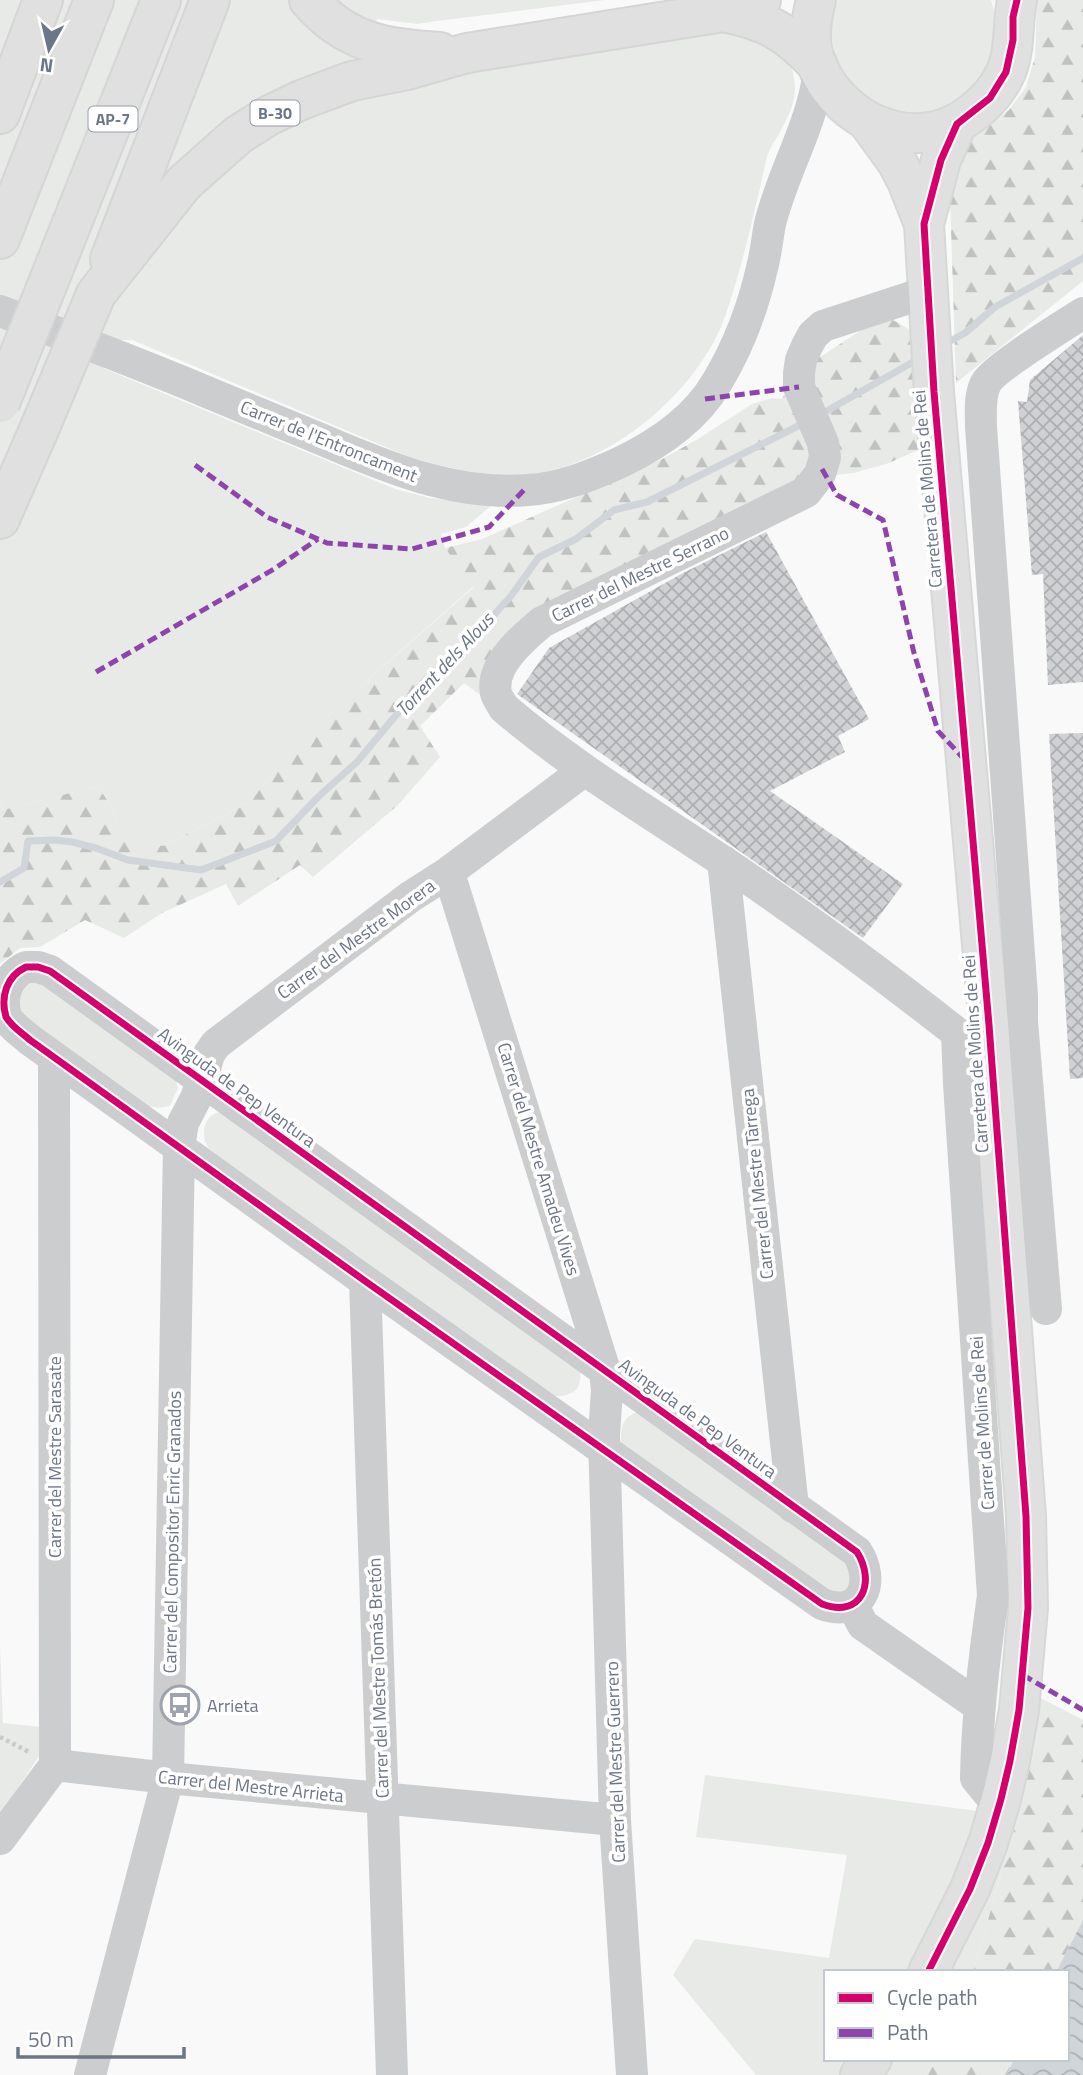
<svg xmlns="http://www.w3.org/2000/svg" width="1083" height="2075" viewBox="0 0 1083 2075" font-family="'Titillium Web',sans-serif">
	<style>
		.green { fill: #e7eae6 }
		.forest { fill: url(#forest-firs) }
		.water { fill: url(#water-waves) }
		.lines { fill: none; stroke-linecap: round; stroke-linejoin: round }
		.stream { stroke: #cfd5d9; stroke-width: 7 }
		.building { fill: url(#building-cross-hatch) }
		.major-casing { stroke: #d6d7d7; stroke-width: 42 }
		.highway-casing { stroke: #d5d5d6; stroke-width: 42 }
		.path { stroke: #c9cacc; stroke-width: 4.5; stroke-dasharray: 3.5 3.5; stroke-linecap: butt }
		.minor { stroke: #cccdce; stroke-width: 32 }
		.major { stroke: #e0e0e1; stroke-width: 38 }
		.highway { stroke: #e0e0e1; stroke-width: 38 }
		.highway-bridge-casing { stroke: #d5d5d6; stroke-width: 42; stroke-linecap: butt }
		.highway-bridge { stroke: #e0e0e1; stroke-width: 38 }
		.quiet { stroke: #8e44ad; stroke-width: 5; stroke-dasharray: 10 5; stroke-linecap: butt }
		.cycleway-casing { stroke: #fff; stroke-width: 11 }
		.cycleway { stroke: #d6006c; stroke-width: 7 }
		.labels { text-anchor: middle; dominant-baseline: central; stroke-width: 7; stroke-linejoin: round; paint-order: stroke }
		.shield { fill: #fff; stroke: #979faa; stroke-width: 2 }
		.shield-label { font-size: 16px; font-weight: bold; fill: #6b7686 }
		.street-label { font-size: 18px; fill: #6b7686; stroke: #fff }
		.poi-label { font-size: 18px; fill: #6b7686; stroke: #fff; text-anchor: start }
		.water-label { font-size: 19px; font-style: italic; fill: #677681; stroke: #fff }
	</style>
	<defs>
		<pattern id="forest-firs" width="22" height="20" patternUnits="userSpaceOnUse" patternTransform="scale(1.75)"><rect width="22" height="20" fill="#e7eae6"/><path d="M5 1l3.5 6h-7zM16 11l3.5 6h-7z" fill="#bfc2c0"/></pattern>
		<pattern id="water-waves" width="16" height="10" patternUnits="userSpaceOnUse" patternTransform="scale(1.75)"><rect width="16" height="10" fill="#cfd5d9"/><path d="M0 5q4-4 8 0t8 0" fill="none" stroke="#acb1b6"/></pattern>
		<pattern id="building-cross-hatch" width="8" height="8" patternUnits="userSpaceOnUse" patternTransform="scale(1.75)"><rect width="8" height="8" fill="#d0d1d3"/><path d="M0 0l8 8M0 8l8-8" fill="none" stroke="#adaeb1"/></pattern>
	</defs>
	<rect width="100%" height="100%" fill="#f9f9f9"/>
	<path class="green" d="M 0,0 L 605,0 L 437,21 L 417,24 L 377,19 L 365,91 L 429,78 L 714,32 L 742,32 L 788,55 C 799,86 797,102 781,130 C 778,137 773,142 770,149 C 766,158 764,169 762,179 C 754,213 746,248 736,282 C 731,297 727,313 721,327 C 689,400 603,470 521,475 C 482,477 444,467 407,456 L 132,340 L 114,340 L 103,368 L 395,489 L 430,498 L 492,505 L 466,527 L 441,534 L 445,548 L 474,586 L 355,691 L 288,755 L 249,803 L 163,846 L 148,845 L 132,837 L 118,826 L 114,811 L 98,786 L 3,810 L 0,798 Z
		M 838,0 L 991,0 C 1020,80 933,148 863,95 C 850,85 841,73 836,57 C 830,39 830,18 838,0 Z
		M 23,981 L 40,981 L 174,1072 L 178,1088 L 170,1106 L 158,1108 L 149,1106 L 18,1017 L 15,990 Z
		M 227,1111 L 580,1368 C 583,1390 573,1397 553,1396 L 220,1159 C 216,1155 211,1152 208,1147 C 201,1137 203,1118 216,1113 C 218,1112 225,1112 227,1111 Z
		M 637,1412 L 854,1560 L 856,1581 L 837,1598 L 621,1444 C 621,1429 621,1418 637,1412 Z
		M 0,1645 L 3,1723 L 41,1727 L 41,1751 L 37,1759 L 0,1815 Z
		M 1003,1679 L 1068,1712 L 1055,1711 L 1043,1716 L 1015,1826 L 973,1972 L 826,1972 L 826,2059 L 937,2059 L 925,2075 L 756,2075 L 673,1975 L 695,1939 L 829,1958 L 847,1855 L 696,1837 L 705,1775 L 977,1811 L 998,1726 Z"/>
	<path class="forest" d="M 1037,0 L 1083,0 L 1083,281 L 956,383 L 950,196 L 964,144 L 1009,110 L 1026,87 L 1035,57 Z
		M 891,319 L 912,331 L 920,449 L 889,463 L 854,473 L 805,478 L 547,612 L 488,701 L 464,683 L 420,726 L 440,757 L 397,806 L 313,877 L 300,865 L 238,906 L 226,884 L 162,913 L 124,938 L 85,920 L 40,947 L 20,948 L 0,964 L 0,798 L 3,810 L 98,786 L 114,811 L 118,826 L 132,837 L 148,844 L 163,846 L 249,803 L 288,755 L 355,691 L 474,587 L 445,548 L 482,539 L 662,459 L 698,439 L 752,404 L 772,398 L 781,399 L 814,361 L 872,323 Z
		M 1055,1711 L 1068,1712 L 1083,1720 L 1083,1920 L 1056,1972 L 973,1972 L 1015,1826 L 1043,1716 Z
		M 937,2059 L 1014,2059 L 1007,2075 L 925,2075 Z"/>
	<path class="water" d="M 1083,1920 L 1083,2075 L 1007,2075 L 1014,2059 L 1067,2059 L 1067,1972 L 1056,1972 Z"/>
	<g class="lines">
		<path class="stream" d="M 943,345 L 965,333 L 995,307 L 1083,258
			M 818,416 L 920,358
			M 0,882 L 24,868 L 28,841 L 55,840 L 72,842 L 96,848 L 128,860 L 201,870 L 276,841 L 318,797 L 357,762 L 426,679 L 466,646 L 511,596 L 539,557 L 576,539 L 614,510 L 647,502 L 804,423"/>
	</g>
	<path class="building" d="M 1083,335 L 1083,682 L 1048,685 L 1043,574 L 1032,575 L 1018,401 L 1027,402 L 1030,380 Z
		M 766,532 L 869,719 L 838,736 L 845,752 L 770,791 L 903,884 L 863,938 L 517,694 L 549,648 L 683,573 Z
		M 1083,733 L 1083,1078 L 1070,1079 L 1049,734 Z"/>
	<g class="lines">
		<defs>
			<path id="major" d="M 816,0 C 812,16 809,31 812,48 C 814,62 821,75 829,87 C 863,132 923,150 971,114 C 986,103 997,91 1005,74 C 1016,51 1012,24 1017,0
				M 868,122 L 897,162 L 907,181 L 924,224
				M 928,1972 L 970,1889 L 988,1843 L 1001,1799 L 1010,1761 L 1019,1710 L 1028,1608 L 1026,1516 L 989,1025 L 934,392 L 924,224 L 941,160 L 957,124
				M 860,2075 L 872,2059"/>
			<path id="highway" d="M 309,0 C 346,43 386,49 440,52
				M 723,12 C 767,21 786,31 817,64
				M 0,114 L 43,0
				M 66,238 L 161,0
				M 0,239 L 94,0
				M 110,259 L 210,0
				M 96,294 L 184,183 L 238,135 L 268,116 L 301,100 L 352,81 L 407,70 L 467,53 L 723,12 L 761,0
				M 0,519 L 41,425"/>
		</defs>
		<use href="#major" class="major-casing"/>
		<use href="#highway" class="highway-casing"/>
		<path class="path" d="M 0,1737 L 29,1752"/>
		<path class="minor" d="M 927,292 L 823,326 L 813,335 L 807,346 L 801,360 L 799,373 L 799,387 L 823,443 L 825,457 L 820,474 L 806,492 L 542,622 C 524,637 490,665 496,693 C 497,698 502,704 504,708 C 574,768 654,815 730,866 C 808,919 883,975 957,1033 L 959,1084 L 993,1596 C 984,1657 977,1717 976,1778 L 988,1793 L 1001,1799
			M 0,311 C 72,338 143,365 214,395 C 250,410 287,425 323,440 C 388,468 456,496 528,490 C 560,488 590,476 619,463 C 657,445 695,420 717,382 C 738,347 753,308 762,268 C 766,254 767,239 770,224 C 783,170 813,125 819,70
			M 723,861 L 793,1507
			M 446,874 L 453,886 L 605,1371 L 607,1390 L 604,1435 L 615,1820 L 632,2075
			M 26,967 L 38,967 L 50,971 L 857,1552 C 876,1582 862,1619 822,1604 L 365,1281 L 30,1040 C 22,1033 12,1027 6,1017 C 0,996 7,976 26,967 Z
			M 365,1281 L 392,2075
			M 1046,1309 L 1022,1021 L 1022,996 L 981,427 C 981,413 979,396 986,383 C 994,368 1065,325 1083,313
			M 853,1606 L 863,1625 L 979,1706
			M 55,1765 L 168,1778 L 615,1820
			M 0,1839 L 55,1765 L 54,1057
			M 90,2075 L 168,1778 L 179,1146 L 183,1123 L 197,1096 L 209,1054 L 216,1044 L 410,897 L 446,874 L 585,770"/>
		<use href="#major" class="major"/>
		<use href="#highway" class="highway"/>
		<defs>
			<path id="highway-bridge" d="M 0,403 L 66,238
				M 41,425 L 96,294"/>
		</defs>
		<use href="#highway-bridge" class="highway-bridge-casing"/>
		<use href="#highway-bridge" class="highway-bridge"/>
		<path class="quiet" d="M 705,399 L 799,387
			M 195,465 L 267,517 L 327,543 L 412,549 L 489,527 L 524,490
			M 822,469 L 837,495 L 883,520 L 914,653 L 938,731 L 964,759
			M 96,672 L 274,569 L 318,539
			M 1023,1675 L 1083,1710"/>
		<defs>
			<path id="cycleway" d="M 26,967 L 38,967 L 50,971 L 857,1552 C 876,1582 862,1619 822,1604 L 365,1281 L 30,1040 C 22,1033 12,1027 6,1017 C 0,996 7,976 26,967 Z
				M 928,1972 L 970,1889 L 988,1843 L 1001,1799 L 1010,1761 L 1019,1710 L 1028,1608 L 1026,1516 L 989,1025 L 934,392 L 924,224 L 941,160 L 957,124 L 990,98 L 1006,72 L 1013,40 L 1013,17 L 1017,0"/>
		</defs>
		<use href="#cycleway" class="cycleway-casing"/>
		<use href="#cycleway" class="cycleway"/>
	</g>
	<defs>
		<symbol id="bus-ring" viewBox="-11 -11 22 22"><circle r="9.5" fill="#fff" stroke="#9da4ae" stroke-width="1.5"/><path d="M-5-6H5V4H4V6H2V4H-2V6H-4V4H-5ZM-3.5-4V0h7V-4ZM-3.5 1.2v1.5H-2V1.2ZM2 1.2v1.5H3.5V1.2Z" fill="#9da4ae"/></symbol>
	</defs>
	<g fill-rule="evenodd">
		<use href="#bus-ring" x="158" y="1683" width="44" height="44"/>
	</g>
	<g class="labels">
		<g class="shield">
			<rect x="250.5" y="100.5" width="49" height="25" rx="5"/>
			<rect x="88.5" y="106.5" width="49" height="25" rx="5"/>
		</g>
		<g class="shield-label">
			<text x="275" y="113">B-30</text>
			<text x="113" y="119">AP-7</text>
		</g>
		<g class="street-label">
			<text transform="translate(329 441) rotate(22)">Carrer de l'Entroncament</text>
			<text transform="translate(927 489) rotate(-95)">Carretera de Molins de Rei</text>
			<text transform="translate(640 574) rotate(-26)">Carrer del Mestre Serrano</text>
			<text transform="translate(356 939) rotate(-36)">Carrer del Mestre Morera</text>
			<text transform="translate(975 1054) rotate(-94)">Carretera de Molins de Rei</text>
			<text transform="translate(237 1087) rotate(36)">Avinguda de Pep Ventura</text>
			<text transform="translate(539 1159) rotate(73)">Carrer del Mestre Amadeu Vives</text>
			<text transform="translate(757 1184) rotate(-96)">Carrer del Mestre Tàrrega</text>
			<text transform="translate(698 1418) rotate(36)">Avinguda de Pep Ventura</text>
			<text transform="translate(982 1423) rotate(-94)">Carrer de Molins de Rei</text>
			<text transform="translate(54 1457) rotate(-90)">Carrer del Mestre Sarasate</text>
			<text transform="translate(172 1532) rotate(-89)">Carrer del Compositor Enric Granados</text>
			<text transform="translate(378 1678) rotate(-92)">Carrer del Mestre Tomás Bretón</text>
			<text transform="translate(615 1762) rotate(-92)">Carrer del Mestre Guerrero</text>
			<text transform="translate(251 1786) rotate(6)">Carrer del Mestre Arrieta</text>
		</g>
		<g class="poi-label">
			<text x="207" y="1705">Arrieta</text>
		</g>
		<g class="water-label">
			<text transform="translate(444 664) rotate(-47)">Torrent dels Alous</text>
		</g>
	</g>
	<rect x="824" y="1970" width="245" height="91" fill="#ffffff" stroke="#c4c8cf" stroke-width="2"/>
	<rect x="838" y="1993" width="35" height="10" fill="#d6006c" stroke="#c4c8cf" stroke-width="2"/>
	<text x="887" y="2005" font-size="21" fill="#6b7686">Cycle path</text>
	<rect x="838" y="2028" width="35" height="10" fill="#8e44ad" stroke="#c4c8cf" stroke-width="2"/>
	<text x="887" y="2040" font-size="21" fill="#6b7686">Path</text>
	<g transform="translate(49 49) rotate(188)" stroke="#ffffff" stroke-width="5" paint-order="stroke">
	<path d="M0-5L12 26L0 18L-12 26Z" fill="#6b7686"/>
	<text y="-10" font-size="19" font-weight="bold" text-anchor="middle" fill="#6b7686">N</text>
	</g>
	<path d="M18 2047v10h166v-10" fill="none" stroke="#6b7686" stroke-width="3.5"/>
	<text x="28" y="2047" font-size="21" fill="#6b7686" stroke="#ffffff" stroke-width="5" paint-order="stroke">50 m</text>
</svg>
